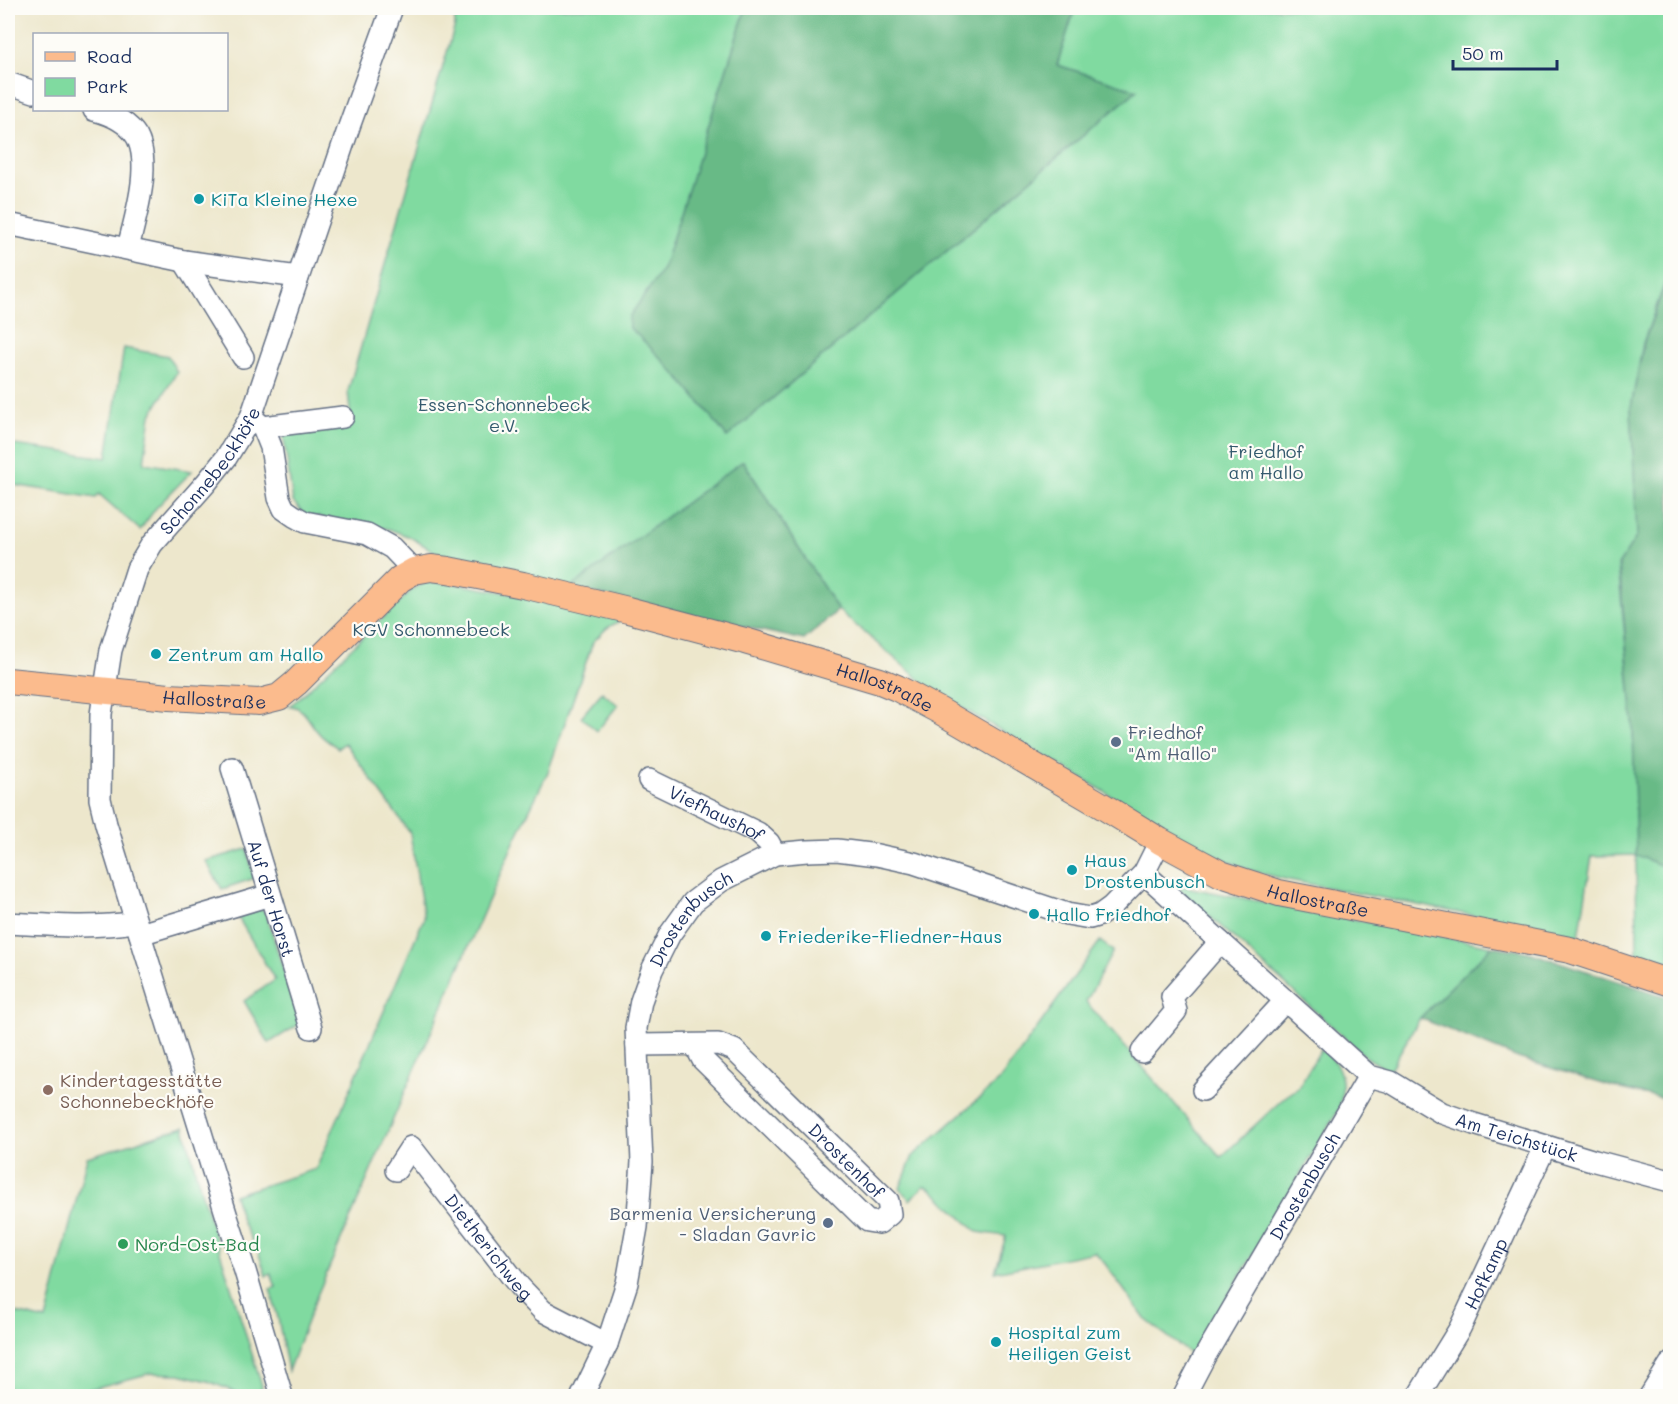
<svg xmlns="http://www.w3.org/2000/svg" width="1678" height="1404" viewBox="0 0 1678 1404" font-family="Mali,sans-serif">
	<style>
		.green { fill: #80daa0; stroke: #4e847f; stroke-width: 1.5 }
		.forest { fill: #68ba86; stroke: #427472; stroke-width: 1.5 }
		.lines { fill: none; stroke-linecap: round; stroke-linejoin: round }
		.minor-casing { stroke: #646f84; stroke-width: 24 }
		.major-casing { stroke: #646f84; stroke-width: 28 }
		.minor { stroke: #fff; stroke-width: 21 }
		.major { stroke: #fbbb8d; stroke-width: 26 }
		.culture-dot { fill: #0f9aa8; stroke: #fdfcf7; stroke-width: 2 }
		.service-dot { fill: #5c6f8a; stroke: #fdfcf7; stroke-width: 2 }
		.education-dot { fill: #8d6e63; stroke: #fdfcf7; stroke-width: 2 }
		.leisure-dot { fill: #2e9e5b; stroke: #fdfcf7; stroke-width: 2 }
		.labels { text-anchor: middle; dominant-baseline: central; stroke-width: 4.5; stroke-linejoin: round; paint-order: stroke }
		.culture-label { font-size: 18px; fill: #0d838f; stroke: #fdfcf7; text-anchor: start }
		.park-label { font-size: 18px; fill: #345a6e; stroke: #fdfcf7 }
		.street-label { font-size: 18px; fill: #1b2f5e; stroke: #fdfcf7 }
		.service-label { font-size: 18px; fill: #4e5e75; stroke: #fdfcf7; text-anchor: start }
		.education-label { font-size: 18px; fill: #785e54; stroke: #fdfcf7; text-anchor: start }
		.leisure-label { font-size: 18px; fill: #27864d; stroke: #fdfcf7; text-anchor: start }
	</style>
	<rect width="100%" height="100%" fill="#fdfcf7"/>
	<filter id="ink" filterUnits="userSpaceOnUse"><feTurbulence type="fractalNoise" baseFrequency=".0167" numOctaves="2"/><feDisplacementMap in="SourceGraphic" scale="12" xChannelSelector="R" yChannelSelector="G"/><feConvolveMatrix kernelMatrix="1 2 1 2 8 2 1 2 1" color-interpolation-filters="sRGB"/></filter>
	<filter id="wash" filterUnits="userSpaceOnUse"><feTurbulence type="fractalNoise" baseFrequency=".008" numOctaves="4" result="noise"/><feDisplacementMap in="SourceGraphic" scale="24" xChannelSelector="R" yChannelSelector="G"/><feGaussianBlur stdDeviation="1.35" result="paint"/><feColorMatrix in="noise" values="0 0 0 0 0 0 0 0 0 0 0 0 0 0 0 0 0 1.4 0 .05"/><feComposite in="paint" operator="in"/></filter>
	<g filter="url(#wash)">
		<rect width="100%" height="100%" fill="#ede7cc"/>
		<path class="green" d="M 454,8 L 746,8 L 663,269 L 630,328 C 667,361 697,398 727,437 L 1137,90 L 1057,65 L 1075,8 L 1670,8 L 1670,269 L 1643,343 L 1631,408 L 1638,537 L 1618,565 L 1633,721 L 1636,855 L 1670,869 L 1670,965 L 1637,954 L 1636,855 L 1592,856 L 1579,936 L 1289,880 L 1249,870 L 1209,853 L 1139,814 L 1102,790 L 947,699 L 926,685 L 838,610 L 743,461 L 570,588 L 445,558 L 410,537 L 389,529 L 305,515 L 293,502 L 283,433 L 351,422 L 348,391 L 455,25 Z
			M 124,348 L 168,356 L 177,372 L 151,415 L 144,463 L 192,471 L 156,508 L 140,530 L 99,494 L 96,498 L 8,484 L 8,444 L 107,458 Z
			M 426,582 L 450,583 L 532,597 L 623,619 L 607,628 L 593,642 L 548,772 L 514,842 L 401,1101 L 316,1298 L 288,1371 L 278,1318 L 270,1289 L 276,1287 L 271,1274 L 266,1276 L 258,1251 L 243,1224 L 234,1195 L 316,1169 L 424,918 L 410,833 L 345,743 L 338,748 C 331,743 323,739 318,732 C 309,722 304,706 289,706 L 297,700 L 412,590 Z
			M 602,692 L 618,705 L 597,731 L 581,717 Z
			M 247,849 L 254,877 L 252,879 L 222,889 L 206,861 Z
			M 1175,885 L 1492,946 L 1420,1018 L 1389,1071 L 1366,1057 Z
			M 261,908 L 266,913 L 300,1024 L 269,1043 L 244,1001 L 275,980 L 236,914 Z
			M 1100,941 L 1113,951 L 1086,1002 L 1221,1157 L 1285,1097 L 1298,1088 L 1321,1049 C 1343,1064 1346,1084 1339,1109 L 1193,1356 L 1145,1319 L 1106,1265 L 1095,1252 L 995,1272 L 1006,1236 L 977,1232 L 930,1188 L 924,1186 L 910,1200 L 900,1188 L 913,1156 L 999,1081 Z
			M 184,1127 L 201,1191 L 262,1386 L 260,1392 L 255,1396 L 245,1396 L 208,1381 L 179,1374 L 151,1373 L 64,1396 L 8,1396 L 8,1311 L 46,1320 L 87,1157 Z"/>
		<path class="forest" d="M 746,8 L 1075,8 L 1057,65 L 1137,90 L 727,437 C 697,397 667,362 630,328 L 629,317 L 663,269 Z
			M 1670,270 L 1670,869 L 1636,855 L 1633,721 L 1619,564 L 1637,536 L 1631,407 L 1644,342 Z
			M 743,461 L 838,610 L 804,640 L 570,588 Z
			M 1492,946 L 1528,952 L 1670,998 L 1670,1100 L 1613,1087 L 1518,1058 L 1420,1018 Z"/>
	</g>
	<g filter="url(#ink)">
		<g class="lines">
			<defs>
				<g id="minor">
					<path d="M 8,83 L 34,92"/>
					<path d="M 94,110 C 110,114 128,122 137,137 C 152,166 135,218 128,248"/>
					<path d="M 8,224 L 184,261 L 298,277"/>
					<path d="M 184,261 L 243,357"/>
					<path d="M 251,417 L 263,427 L 271,447 L 279,498 L 284,509 L 294,516 L 305,522 L 367,534 L 392,548 L 414,571"/>
					<path d="M 263,427 L 343,417"/>
					<path id="s1" d="M 232,768 L 311,1028"/>
					<path id="s2" d="M 649,780 L 758,833 L 769,843 L 775,854"/>
					<path id="s3" d="M 1144,873 L 1369,1076 L 1391,1082 L 1442,1113 L 1474,1124 L 1595,1161 L 1670,1181"/>
					<path d="M 8,923 C 50,925 93,929 135,922"/>
					<path d="M 140,934 L 270,895"/>
					<path id="s4" d="M 637,1045 L 718,1044 L 734,1050 L 888,1201 L 890,1214 L 879,1223 L 867,1221 L 703,1060 L 695,1045"/>
					<path d="M 1142,1052 L 1176,1011 L 1172,997 L 1220,942"/>
					<path d="M 1203,1090 L 1285,1001"/>
					<path id="s5" d="M 396,1170 L 411,1147 L 519,1286 L 543,1311 L 607,1344"/>
					<path id="s6" d="M 282,1396 L 245,1271 L 227,1217 L 106,824 L 100,799 L 101,714 L 111,650 L 137,569 L 152,544 L 206,483 L 226,458 L 251,417 L 350,124 L 392,8"/>
					<path id="s7" d="M 582,1396 L 607,1344 L 627,1283 L 637,1227 L 642,1162 L 636,1028 L 641,1001 L 652,970 L 670,934 L 693,902 L 721,881 L 775,854 L 807,851 L 837,850 L 877,855 L 914,863 L 1067,914 L 1090,918 L 1100,915 L 1111,907 L 1144,873 L 1160,841"/>
					<path id="s8" d="M 1184,1396 L 1205,1356 L 1369,1076"/>
					<path id="s9" d="M 1418,1396 L 1460,1328 L 1545,1147"/>
					<path d="M 1650,1396 L 1670,1364"/>
				</g>
				<g id="major">
					<path id="s10" d="M 8,681 L 169,697 L 259,702 L 279,697 L 296,683 L 400,579 L 414,571 L 431,568 L 448,570 L 523,585 L 628,610 L 745,641 L 880,681 L 897,688 L 940,711 L 1096,802 L 1160,841 L 1221,874 L 1279,893 L 1570,950 L 1670,983"/>
				</g>
			</defs>
			<use href="#minor" class="minor-casing"/>
			<use href="#major" class="major-casing"/>
			<use href="#minor" class="minor"/>
			<use href="#major" class="major"/>
		</g>
	</g>
	<g class="culture-dot">
		<circle cx="199" cy="199" r="6"/>
		<circle cx="156" cy="654" r="6"/>
		<circle cx="1072" cy="870" r="6"/>
		<circle cx="1034" cy="914" r="6"/>
		<circle cx="766" cy="936" r="6"/>
		<circle cx="996" cy="1342" r="6"/>
	</g>
	<g class="service-dot">
		<circle cx="1116" cy="742" r="6"/>
		<circle cx="828" cy="1223" r="6"/>
	</g>
	<circle class="education-dot" cx="48" cy="1090" r="6"/>
	<circle class="leisure-dot" cx="123" cy="1244" r="6"/>
	<g class="labels">
		<g class="culture-label">
			<text x="211" y="199">KiTa Kleine Hexe</text>
			<text x="168" y="654">Zentrum am Hallo</text>
			<text x="1084" y="860">Haus<tspan x="1084" dy="21">Drostenbusch</tspan></text>
			<text x="1046" y="914">Hallo Friedhof</text>
			<text x="778" y="936">Friederike-Fliedner-Haus</text>
			<text x="1008" y="1332">Hospital zum<tspan x="1008" dy="21">Heiligen Geist</tspan></text>
		</g>
		<g class="park-label">
			<text x="504" y="404">Essen-Schonnebeck<tspan x="504" dy="21">e.V.</tspan></text>
			<text x="1266" y="451">Friedhof<tspan x="1266" dy="21">am Hallo</tspan></text>
			<text x="431" y="629">KGV Schonnebeck</text>
		</g>
		<g class="street-label">
			<text stroke="none"><textPath href="#s6" startOffset="982">Schonnebeckhöfe</textPath></text>
			<text stroke="none"><textPath href="#s10" startOffset="945">Hallostraße</textPath></text>
			<text stroke="none"><textPath href="#s10" startOffset="207">Hallostraße</textPath></text>
			<text stroke="none"><textPath href="#s2" startOffset="75">Viefhaushof</textPath></text>
			<text stroke="none"><textPath href="#s1" startOffset="136">Auf der Horst</textPath></text>
			<text stroke="none"><textPath href="#s10" startOffset="1431">Hallostraße</textPath></text>
			<text stroke="none"><textPath href="#s7" startOffset="504">Drostenbusch</textPath></text>
			<text stroke="none"><textPath href="#s3" startOffset="464">Am Teichstück</textPath></text>
			<text stroke="none"><textPath href="#s4" startOffset="256">Drostenhof</textPath></text>
			<text stroke="none"><textPath href="#s8" startOffset="242">Drostenbusch</textPath></text>
			<text stroke="none"><textPath href="#s5" startOffset="154">Dietherichweg</textPath></text>
			<text stroke="none"><textPath href="#s9" startOffset="140">Hofkamp</textPath></text>
		</g>
		<g class="service-label">
			<text x="1128" y="732">Friedhof<tspan x="1128" dy="21">"Am Hallo"</tspan></text>
			<text x="816" y="1213" text-anchor="end">Barmenia Versicherung<tspan x="816" dy="21">- Sladan Gavric</tspan></text>
		</g>
		<g class="education-label">
			<text x="60" y="1080">Kindertagesstätte<tspan x="60" dy="21">Schonnebeckhöfe</tspan></text>
		</g>
		<g class="leisure-label">
			<text x="135" y="1244">Nord-Ost-Bad</text>
		</g>
	</g>
	<rect width="1678" height="1404" fill="none" stroke="#fdfcf7" stroke-width="30"/>
	<rect x="33" y="33" width="195" height="78" fill="#fdfcf7" stroke="#a3aaba" stroke-width="1.5"/>
	<rect x="45" y="52" width="30" height="9" fill="#fbbb8d" stroke="#a3aaba" stroke-width="1.5"/>
	<text x="87" y="63" font-size="18" fill="#1b2f5e">Road</text>
	<rect x="45" y="78" width="30" height="18" fill="#80daa0" stroke="#a3aaba" stroke-width="1.5"/>
	<text x="87" y="93" font-size="18" fill="#1b2f5e">Park</text>
	<path d="M1453 60v9h104v-9" fill="none" stroke="#1b2f5e" stroke-width="3"/>
	<text x="1462" y="60" font-size="18" fill="#1b2f5e" stroke="#fdfcf7" stroke-width="4.5" paint-order="stroke">50 m</text>
</svg>
